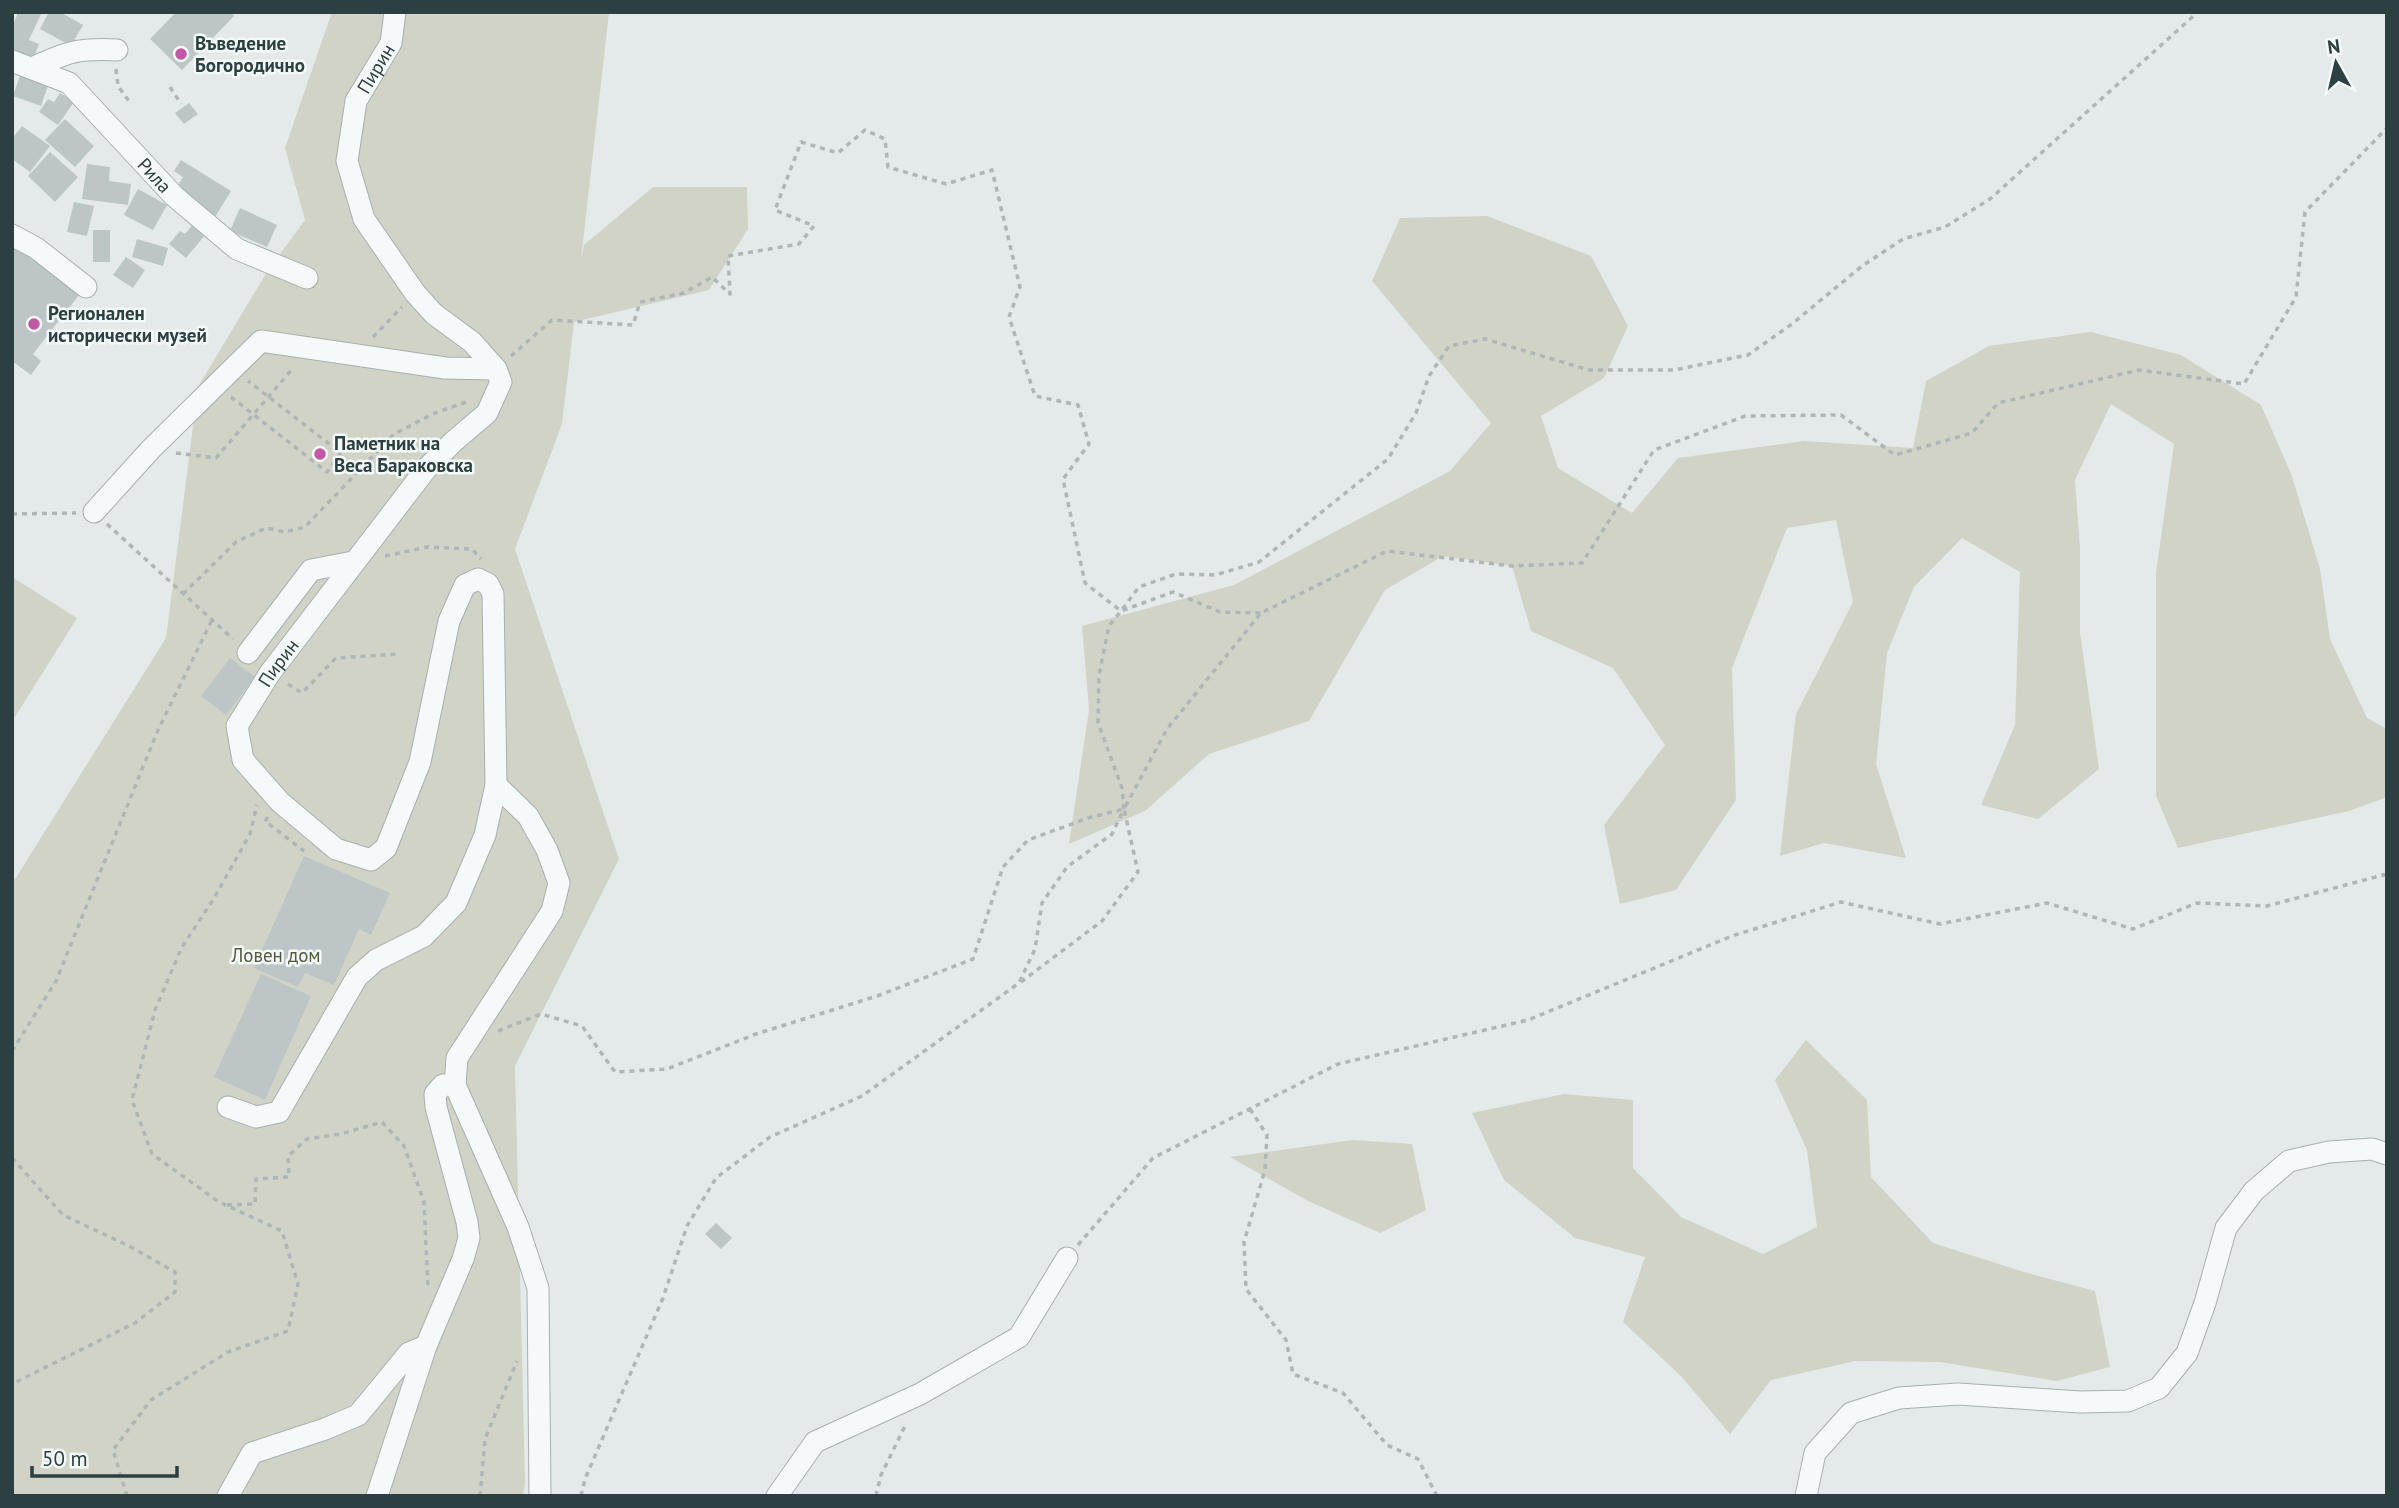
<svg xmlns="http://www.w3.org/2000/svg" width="2399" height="1508" viewBox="0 0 2399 1508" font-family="'PT Sans',sans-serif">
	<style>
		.green { fill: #d1d3c6 }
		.building { fill: #bcc6c7 }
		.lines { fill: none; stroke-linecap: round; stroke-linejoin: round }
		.minor-casing { stroke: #a6b0b1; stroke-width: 23 }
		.path { stroke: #aeb6b7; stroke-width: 3.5; stroke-dasharray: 5 5; stroke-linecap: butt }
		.minor { stroke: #f6f9f9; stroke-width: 21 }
		.poi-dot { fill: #c157a5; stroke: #f3f8f8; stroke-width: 2.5 }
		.labels { text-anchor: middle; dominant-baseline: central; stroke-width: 5; stroke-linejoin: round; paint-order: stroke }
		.poi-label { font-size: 19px; font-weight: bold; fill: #2d4041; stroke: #f3f8f8; text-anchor: start }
		.street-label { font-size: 19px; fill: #2d4041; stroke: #f3f8f8 }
		.park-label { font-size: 19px; fill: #545b3c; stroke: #f3f8f8 }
	</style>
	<rect width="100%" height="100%" fill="#e4eaea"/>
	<path class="green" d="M 332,12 L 609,12 L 581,260 L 584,245 L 653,187 L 747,187 L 748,229 L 709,290 L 574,322 L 562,424 L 515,549 L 619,859 L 515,1066 L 525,1483 L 523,1496 L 12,1496 L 12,884 L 166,638 L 198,387 L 267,272 L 305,220 L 285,148 Z
		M 1487,216 L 1591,256 L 1628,326 L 1604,378 L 1541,416 L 1558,468 L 1632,513 L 1678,458 L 1804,441 L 1913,448 L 1926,381 L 1989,346 L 2091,332 L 2181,355 L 2261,405 L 2292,476 L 2320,569 L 2330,639 L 2367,718 L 2387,729 L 2387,797 L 2349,811 L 2178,848 L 2156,796 L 2156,573 L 2174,444 L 2111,404 L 2075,480 L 2080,548 L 2080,632 L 2099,769 L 2038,819 L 1981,805 L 2015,725 L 2020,572 L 1962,538 L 1914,587 L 1887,653 L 1876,764 L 1906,858 L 1824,843 L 1780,856 L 1796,714 L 1853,602 L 1836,520 L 1787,528 L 1732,668 L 1736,800 L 1676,890 L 1620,904 L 1604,825 L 1665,745 L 1613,668 L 1531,631 L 1512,566 L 1443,556 L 1385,590 L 1309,721 L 1209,754 L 1145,811 L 1069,844 L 1089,710 L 1082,626 L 1234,585 L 1450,471 L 1491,423 L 1372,281 L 1400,218 Z
		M 12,577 L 77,618 L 15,717 L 12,715 Z
		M 1806,1040 L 1867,1100 L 1871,1177 L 1933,1243 L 2024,1272 L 2095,1291 L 2110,1367 L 2057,1381 L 1940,1362 L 1855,1361 L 1771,1380 L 1730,1434 L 1681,1376 L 1623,1322 L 1645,1257 L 1575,1238 L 1504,1180 L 1472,1113 L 1564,1094 L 1633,1100 L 1633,1168 L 1681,1217 L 1763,1254 L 1817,1227 L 1807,1150 L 1775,1080 Z
		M 1353,1140 L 1412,1144 L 1426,1210 L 1380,1233 L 1308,1201 L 1230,1157 Z"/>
	<path class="building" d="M 18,12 L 42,12 L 29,40 L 39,44 L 33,60 L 12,52 L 12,29 Z
		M 49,12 L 60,12 L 83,25 L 71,46 L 40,29 Z
		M 176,12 L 231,12 L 234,16 L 182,70 L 150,39 Z
		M 21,73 L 49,83 L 41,106 L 13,96 Z
		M 60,93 L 74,102 L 58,125 L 39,112 L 48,99 L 54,102 Z
		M 189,103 L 198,114 L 184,124 L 175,113 Z
		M 65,119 L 94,146 L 75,167 L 45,140 Z
		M 22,126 L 50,146 L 30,172 L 12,159 L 12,139 Z
		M 50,152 L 78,177 L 55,202 L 28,176 Z
		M 181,160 L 231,191 L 215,217 L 174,192 L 183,177 L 174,171 Z
		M 87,164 L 110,167 L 109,181 L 131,184 L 128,205 L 82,199 Z
		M 138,189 L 167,205 L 153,230 L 124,215 Z
		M 74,202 L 94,206 L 87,236 L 67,232 Z
		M 240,208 L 277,225 L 267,247 L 230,231 Z
		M 193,224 L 206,234 L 186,258 L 169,244 L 180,231 L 185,234 Z
		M 93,230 L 110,230 L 110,262 L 93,262 Z
		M 137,239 L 168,248 L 163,266 L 132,257 Z
		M 16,246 L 79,295 L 33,354 L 41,361 L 31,375 L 12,361 L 12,251 Z
		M 126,257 L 145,270 L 133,288 L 113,275 Z
		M 230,658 L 255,677 L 226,715 L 201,696 Z
		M 304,856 L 390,893 L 371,935 L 359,929 L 334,985 L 305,973 L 298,987 L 254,968 Z
		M 261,974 L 311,996 L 265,1100 L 214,1077 Z
		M 716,1223 L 732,1238 L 721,1249 L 705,1234 Z"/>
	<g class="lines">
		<defs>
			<g id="minor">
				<path id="s1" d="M 12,61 L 69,83 L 174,196 L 237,249 L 307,278"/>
				<path d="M 32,68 C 67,52 78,48 117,50"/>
				<path d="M 12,235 L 36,248 L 86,287"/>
				<path d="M 94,512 L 151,449 L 261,341 L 445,368 L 496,369"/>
				<path d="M 248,653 L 311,570 L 353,562"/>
				<path d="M 496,785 L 528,816 L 547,850 L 559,883 L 552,911 L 457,1058 L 455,1085 L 518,1227 L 538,1288 L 540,1496"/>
				<path id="s2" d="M 228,1107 L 256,1117 L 279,1112 L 357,977 L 376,960 L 424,936 L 456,903 L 485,835 L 496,785 L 493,594 L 488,584 L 478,579 L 465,585 L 449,621 L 420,762 L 386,848 L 371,860 L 336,849 L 280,802 L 243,760 L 237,726 L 270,673 L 426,469 L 453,442 L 487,413 L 501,382 L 496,369 L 472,342 L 434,314 L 415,293 L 364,219 L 347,161 L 356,101 L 391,43 L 395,12"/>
				<path d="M 228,1496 L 252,1453 L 325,1429 L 358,1415 L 409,1353 L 426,1346"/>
				<path d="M 377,1496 L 426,1346 L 463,1259 L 469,1238 L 467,1222 L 436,1107 L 435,1094 L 443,1085 L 455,1085"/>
				<path d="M 777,1496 L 815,1442 L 920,1394 L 1019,1337 L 1067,1258"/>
				<path d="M 1806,1496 L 1815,1453 L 1851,1413 L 1899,1398 L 1958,1394 L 2080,1402 L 2128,1401 L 2159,1388 L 2187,1353 L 2205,1303 L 2226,1228 L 2254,1191 L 2289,1161 L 2329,1152 L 2372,1149 L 2387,1154"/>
			</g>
		</defs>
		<use href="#minor" class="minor-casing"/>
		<path class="path" d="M 116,69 L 118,86 L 131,104
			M 170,87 L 181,104
			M 373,337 L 402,307
			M 511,356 L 552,320 L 633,325 L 640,302 L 684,293 L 712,277 L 730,294 L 728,256 L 799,244 L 814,226 L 775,210 L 801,142 L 838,153 L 865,130 L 885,139 L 888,167 L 946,184 L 992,170 L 1020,287 L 1009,317 L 1035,396 L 1078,405 L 1089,444 L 1063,479 L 1085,583 L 1121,611 L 1173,592 L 1220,612 L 1261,613
			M 231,397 L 327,472 L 341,453 L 248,381
			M 176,453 L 216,458 L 294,367
			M 12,514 L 76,513
			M 107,524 L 233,639
			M 385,556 L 428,547 L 472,549 L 481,559
			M 183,594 L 236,542 L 266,528 L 285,532 L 305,527 L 394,434 L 435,413 L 469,401
			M 288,684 L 302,693 L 336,658 L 398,654
			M 268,817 L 265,821 L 304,851
			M 1021,982 L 1102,921 L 1138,872 L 1124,809 L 1167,729 L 1261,613 L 1387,551 L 1512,566 L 1582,563 L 1654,450 L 1745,416 L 1841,415 L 1895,455 L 1972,433 L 1998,403 L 2139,370 L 2244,384 L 2296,297 L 2305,212 L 2387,128
			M 498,1031 L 541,1014 L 582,1026 L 615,1072 L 667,1069 L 756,1034 L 877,996 L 973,959 L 1003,867 L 1028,840 L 1088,818 L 1124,809
			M 12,1051 L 56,981 L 158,730 L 212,620
			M 1250,1109 L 1267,1135 L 1265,1170 L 1244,1242 L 1246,1289 L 1286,1340 L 1293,1374 L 1343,1393 L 1387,1445 L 1418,1459 L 1437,1496
			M 12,1158 L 63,1215 L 129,1246 L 175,1272 L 175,1292 L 135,1323 L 12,1384
			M 227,1205 L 255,1204 L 256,1179 L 289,1177 L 288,1156 L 307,1139 L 341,1134 L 382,1122 L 404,1146 L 424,1202 L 428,1288
			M 1078,1245 L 1153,1158 L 1338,1064 L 1528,1020 L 1732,936 L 1841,902 L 1940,924 L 2047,903 L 2133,929 L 2197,903 L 2267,906 L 2387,874
			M 127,1496 L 113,1450 L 151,1400 L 228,1352 L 288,1331 L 298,1284 L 282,1231 L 219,1202 L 152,1154 L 132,1100 L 155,1010 L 182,947 L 213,900 L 250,834 L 257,805
			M 480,1496 L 485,1439 L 517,1361
			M 581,1496 L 585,1479 L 663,1298 L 687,1226 L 716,1178 L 770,1137 L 862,1096 L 1019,983 L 1035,949 L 1042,903 L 1067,867 L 1112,834 L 1124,809 L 1122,788 L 1098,723 L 1099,675 L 1109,626 L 1121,611 L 1139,587 L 1176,574 L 1215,575 L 1259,562 L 1388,459 L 1416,413 L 1429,376 L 1449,346 L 1485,339 L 1589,370 L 1674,370 L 1748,355 L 1792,324 L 1862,266 L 1903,239 L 1945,227 L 1990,199 L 2198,12
			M 876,1496 L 881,1475 L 906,1424"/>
		<use href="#minor" class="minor"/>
	</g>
	<g class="poi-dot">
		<circle cx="181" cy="54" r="7"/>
		<circle cx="34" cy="324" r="7"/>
		<circle cx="320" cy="454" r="7"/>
	</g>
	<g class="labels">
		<g class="poi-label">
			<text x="195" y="43">Въведение<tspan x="195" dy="22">Богородично</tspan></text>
			<text x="48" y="313">Регионален<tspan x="48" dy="22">исторически музей</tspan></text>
			<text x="334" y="443">Паметник на<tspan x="334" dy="22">Веса Бараковска</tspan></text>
		</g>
		<g class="street-label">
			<text stroke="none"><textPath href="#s2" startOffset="1993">Пирин</textPath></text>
			<text stroke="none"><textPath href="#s1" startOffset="187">Рила</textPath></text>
			<text stroke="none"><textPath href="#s2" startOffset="1258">Пирин</textPath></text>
		</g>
		<g class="park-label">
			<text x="276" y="955">Ловен дом</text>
		</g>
	</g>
	<rect width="2399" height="1508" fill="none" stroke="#2d4041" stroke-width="28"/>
	<g transform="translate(2336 63) rotate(352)" stroke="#f3f8f8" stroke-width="5" paint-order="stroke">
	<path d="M0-5L12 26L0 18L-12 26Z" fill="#2d4041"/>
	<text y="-10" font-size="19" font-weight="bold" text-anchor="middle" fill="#2d4041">N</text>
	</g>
	<path d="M32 1466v10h145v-10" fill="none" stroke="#2d4041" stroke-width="3.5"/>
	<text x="42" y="1466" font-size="21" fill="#2d4041" stroke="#f3f8f8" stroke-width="5" paint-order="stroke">50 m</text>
</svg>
